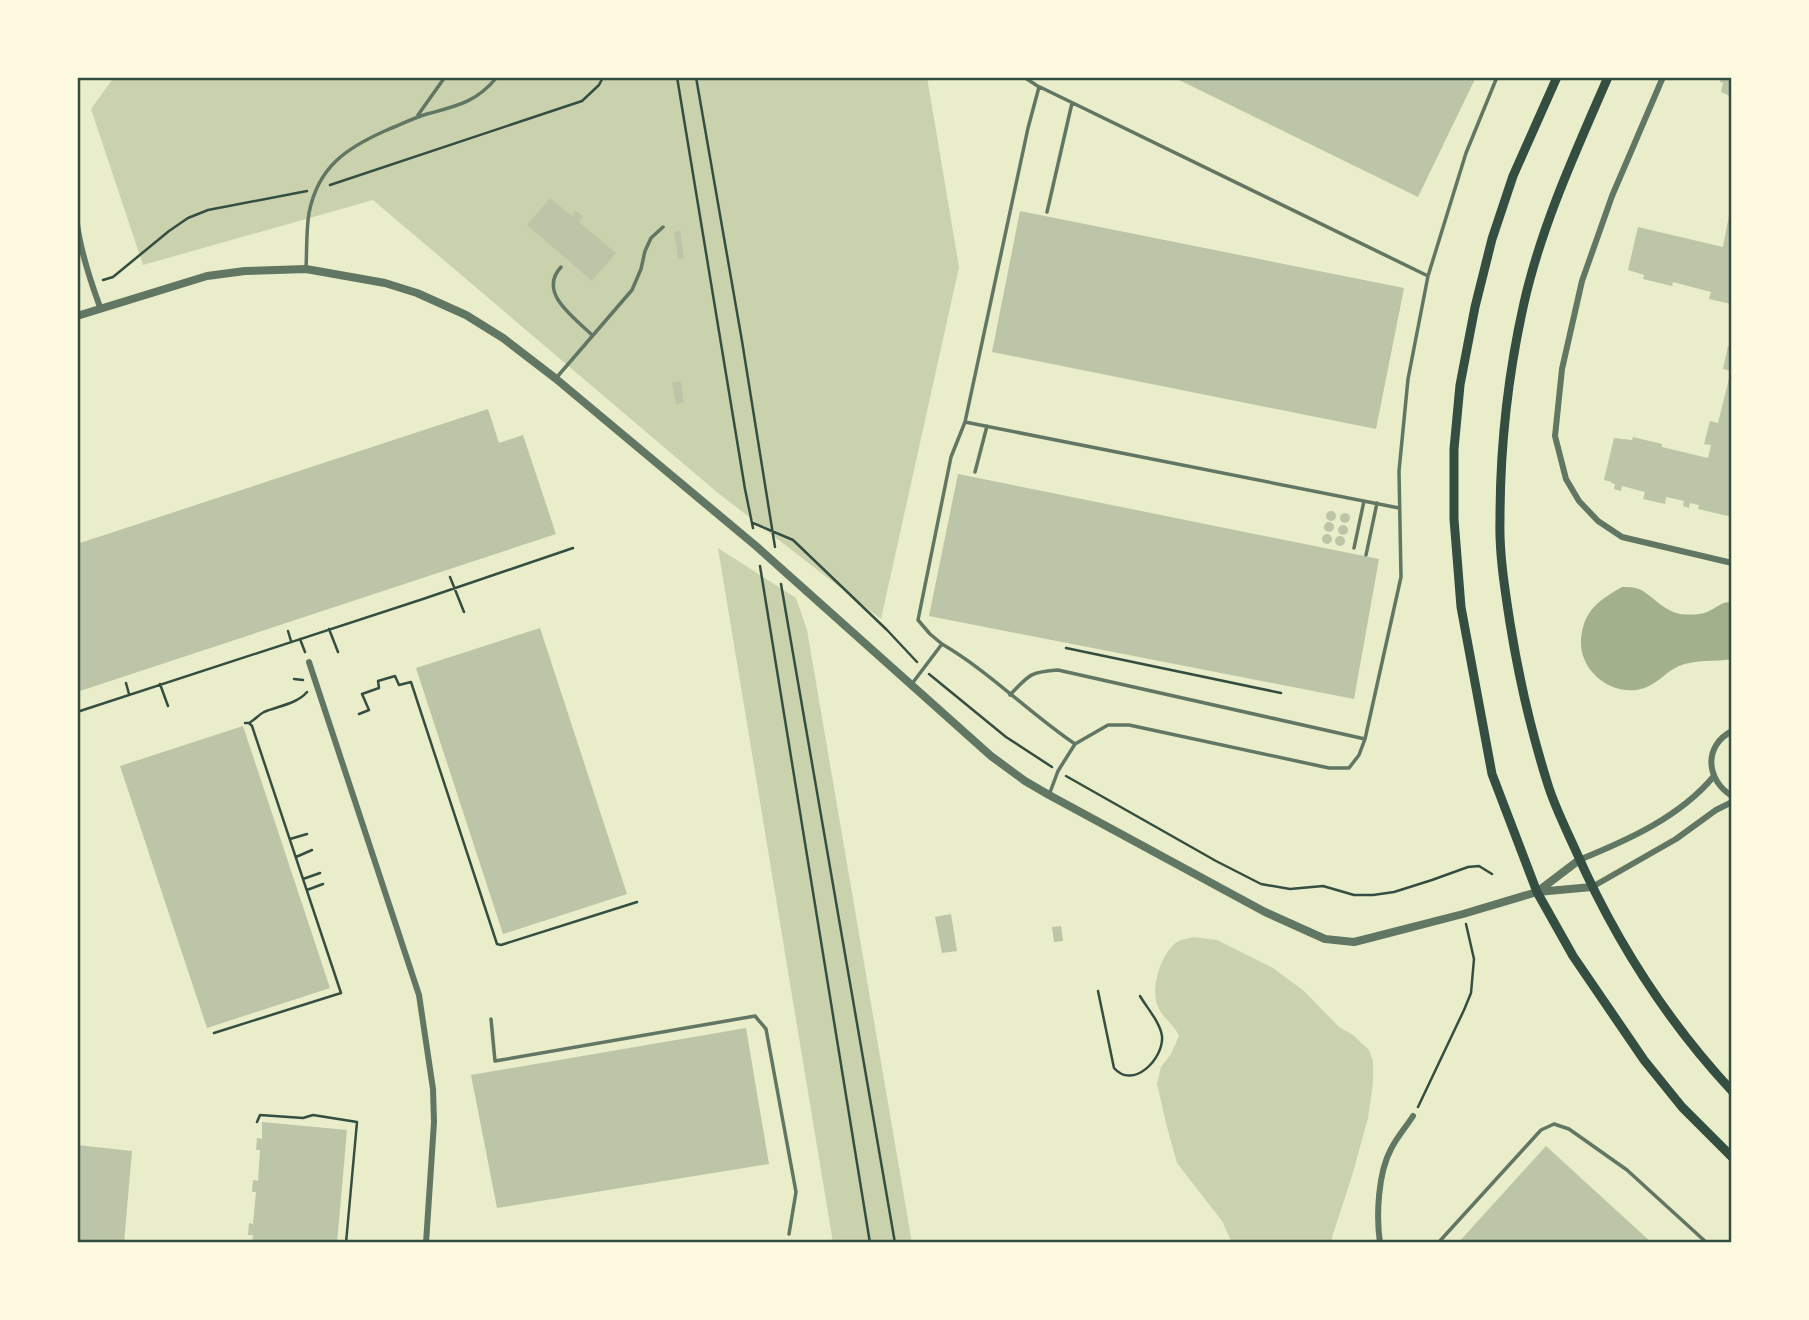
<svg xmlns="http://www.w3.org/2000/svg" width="1809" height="1320" viewBox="0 0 1809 1320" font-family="'Varela Round',sans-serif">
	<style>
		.green { fill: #cad2ad }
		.water { fill: #a3b18a }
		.building { fill: #bcc5a7 }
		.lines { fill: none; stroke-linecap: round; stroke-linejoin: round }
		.path { stroke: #344e41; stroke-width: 2.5 }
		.service { stroke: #617663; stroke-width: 3.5 }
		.minor { stroke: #617663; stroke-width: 6 }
		.tertiary { stroke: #617663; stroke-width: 8 }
		.secondary { stroke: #344e41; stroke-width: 9 }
		.neatline { fill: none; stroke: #344e41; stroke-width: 2.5 }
	</style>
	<rect width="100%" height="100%" fill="#e9edc9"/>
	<path class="green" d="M 114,77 L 927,77 L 959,267 L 881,619 L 718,493 L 373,200 L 143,265 L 91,109 Z
		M 718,548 L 796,598 L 807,630 L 912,1243 L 833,1243 Z
		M 1193,937 L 1217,940 L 1273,968 L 1304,991 L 1339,1027 L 1353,1035 L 1369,1050 L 1373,1061 L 1373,1083 L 1368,1118 L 1352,1176 L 1333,1234 L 1331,1243 L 1232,1243 L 1222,1221 L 1177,1163 L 1167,1127 L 1157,1084 L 1161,1067 L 1171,1054 L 1179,1036 C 1173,1023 1165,1020 1159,1009 C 1149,992 1160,954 1177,942 C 1181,939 1188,939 1193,937 Z"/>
	<path class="water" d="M 1622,587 C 1629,587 1637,587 1643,591 C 1655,599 1665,611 1680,614 C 1689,615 1699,615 1707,612 C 1716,608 1722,601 1732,602 L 1732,659 C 1714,662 1696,659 1679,666 C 1667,671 1659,682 1647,687 C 1616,700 1579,673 1581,640 C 1583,611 1599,600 1622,587 Z"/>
	<path class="building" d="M 1173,77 L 1476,77 L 1418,197 Z
		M 1721,77 L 1732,77 L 1732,97 L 1721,92 L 1723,83 L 1720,82 Z
		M 550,198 L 572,216 L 576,211 L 583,216 L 579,222 L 616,253 L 592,281 L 527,225 Z
		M 1731,205 L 1731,304 L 1709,299 L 1711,292 L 1673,282 L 1672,286 L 1643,279 L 1644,275 L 1628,270 L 1638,227 L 1723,247 Z
		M 1020,211 L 1404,288 L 1376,429 L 992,352 Z
		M 680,231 L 684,258 L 678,259 L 674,232 Z
		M 1728,346 L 1732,347 L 1732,371 L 1723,369 Z
		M 1731,371 L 1732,517 L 1698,509 L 1699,505 L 1690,503 L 1689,508 L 1683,506 L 1684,501 L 1666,497 L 1665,504 L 1643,499 L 1645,492 L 1622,486 L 1621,491 L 1614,489 L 1615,484 L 1611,483 L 1612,482 L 1604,480 L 1614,438 L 1632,440 L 1633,437 L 1662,444 L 1662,447 L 1708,458 L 1711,445 L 1704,444 L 1710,421 L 1718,423 Z
		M 681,381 L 684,403 L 676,404 L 672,383 Z
		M 488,409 L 499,443 L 523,435 L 556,534 L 77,692 L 77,544 Z
		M 958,474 L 1379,559 L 1354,699 L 929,616 Z
		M1326 516a5 5 0 1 1 10 0a5 5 0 1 1-10 0Z
		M1340 518a5 5 0 1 1 10 0a5 5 0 1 1-10 0Z
		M1324 527a5 5 0 1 1 10 0a5 5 0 1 1-10 0Z
		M1338 530a5 5 0 1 1 10 0a5 5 0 1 1-10 0Z
		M1322 539a5 5 0 1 1 10 0a5 5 0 1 1-10 0Z
		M1335 541a5 5 0 1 1 10 0a5 5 0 1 1-10 0Z
		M 540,628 L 627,894 L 503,934 L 416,668 Z
		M 243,726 L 330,988 L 207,1028 L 120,766 Z
		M 951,914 L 957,951 L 942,953 L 935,917 Z
		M 1061,926 L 1063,941 L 1054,942 L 1052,927 Z
		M 746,1028 L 769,1164 L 497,1208 L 471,1075 Z
		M 262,1122 L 347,1130 L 337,1243 L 252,1243 L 253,1235 L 248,1235 L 249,1223 L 253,1224 L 256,1192 L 252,1192 L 253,1180 L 258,1181 L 260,1150 L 256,1150 L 257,1138 L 262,1139 Z
		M 77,1145 L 132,1151 L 124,1243 L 77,1243 Z
		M 1546,1146 L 1652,1243 L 1458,1243 Z"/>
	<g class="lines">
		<path class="path" d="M 677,77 L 745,489 L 753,528
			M 696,77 L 742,341 L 775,547
			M 330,185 L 582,101 L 599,85 L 603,77
			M 103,280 L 113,277 L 169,231 L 188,218 L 208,210 L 307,191
			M 753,523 L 793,540 L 887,630 L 917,662
			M 760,566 L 870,1243
			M 450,577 L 464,612
			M 781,584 L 895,1243
			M 329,629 L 338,652
			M 288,631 L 291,641
			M 300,639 L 305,652
			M 1066,648 L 1281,693
			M 929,674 L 1006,737 L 1052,767
			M 294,679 L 303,680
			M 126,683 L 129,694
			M 160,684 L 168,706
			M 77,712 L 423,599 L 573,548
			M 359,714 L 369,710 L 362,694 L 379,688 L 378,681 L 395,676 L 399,685 L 411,682 L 497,944 L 501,945 L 637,902
			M 249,723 C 255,720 258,715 264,712 C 278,706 297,704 307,692
			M 1066,776 L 1216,861 L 1261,884 L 1290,889 L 1323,886 L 1354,895 L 1373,895 L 1394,892 L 1432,880 L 1468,867 L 1479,866 L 1492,874
			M 290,839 L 307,834
			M 296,857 L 312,850
			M 303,879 L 320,873
			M 307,890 L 323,884
			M 1098,991 L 1114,1068 C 1133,1090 1164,1059 1162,1036 C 1160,1022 1147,1008 1140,996
			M 214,1033 L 341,993 L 252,726 L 249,723 L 245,723
			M 1418,1107 L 1464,1010 L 1471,993 L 1474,959 L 1466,924
			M 257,1122 L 260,1115 L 303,1118 L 313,1115 L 357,1122 L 346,1243"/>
		<path class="service" d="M 1040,87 L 1428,276
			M 418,115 L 445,77
			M 1047,212 L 1072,103
			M 561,267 C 537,293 575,318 592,335
			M 306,268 C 307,250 306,231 309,213 C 318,167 346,148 387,130 C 400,125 413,118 427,114 C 457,106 477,102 497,77
			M 557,377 L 632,290 L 641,269 L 645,251 L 651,238 L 663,227
			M 965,422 L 1399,508
			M 975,472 L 987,426
			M 1354,548 L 1364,501
			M 1366,555 L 1377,503
			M 942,644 C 990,672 1029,713 1075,744
			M 911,685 L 942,644 L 930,634 L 918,620 L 951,457 L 965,422 L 1028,128 L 1039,87 L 1024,77
			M 1010,695 C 1029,675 1029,672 1058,670 L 1365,739
			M 1049,795 L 1058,771 L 1075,744 L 1108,725 L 1129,725 L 1329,768 L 1349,768 L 1359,755 L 1365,739 L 1401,577 L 1399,471 L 1408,379 L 1428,276 L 1466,153 L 1497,77
			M 491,1019 L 495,1061 L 755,1016 L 766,1029 L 796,1192 L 789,1234
			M 1438,1243 L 1541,1130 L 1554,1124 L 1569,1129 L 1627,1170 L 1707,1243"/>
		<path class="minor" d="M 1663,77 L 1612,196 L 1582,281 L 1562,369 L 1555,436 L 1566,479 L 1579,501 L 1598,521 L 1622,537 L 1732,563
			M 77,224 C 81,253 90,280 100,307
			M 309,662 L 419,995 L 433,1089 L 434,1122 L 426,1243
			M 1732,731 C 1703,746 1706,780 1732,796
			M 1579,860 C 1628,840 1680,817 1714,776
			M 1592,887 L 1676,839 L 1716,810 L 1732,802
			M 1380,1243 C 1376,1216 1378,1173 1391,1149 C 1397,1137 1406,1127 1413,1116"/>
		<path class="tertiary" d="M 77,316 L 207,276 L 245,271 L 306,269 L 385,283 L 417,293 L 466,315 L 503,338 L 555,378 L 756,546 L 991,756 L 1025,781 L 1049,795 L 1265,912 L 1325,939 L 1354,942 L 1366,939 L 1463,914 L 1537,892 L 1592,887
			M 1537,892 L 1579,860"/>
		<path class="secondary" d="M 1557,77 L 1513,176 L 1492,239 L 1475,307 L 1460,385 L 1454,449 L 1454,519 L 1461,607 L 1492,774 L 1537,892 L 1573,956 L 1644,1060 L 1682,1107 L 1732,1157
			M 1608,77 C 1576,151 1542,224 1524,303 C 1508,374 1500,447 1500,520 C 1499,554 1505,590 1510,623 C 1519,679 1532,735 1549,788 C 1556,809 1566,829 1575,849 C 1614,938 1666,1020 1732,1091"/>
	</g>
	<rect width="1809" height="1320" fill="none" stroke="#fefae0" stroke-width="158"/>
	<rect x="79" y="79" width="1651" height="1162" class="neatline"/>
</svg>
